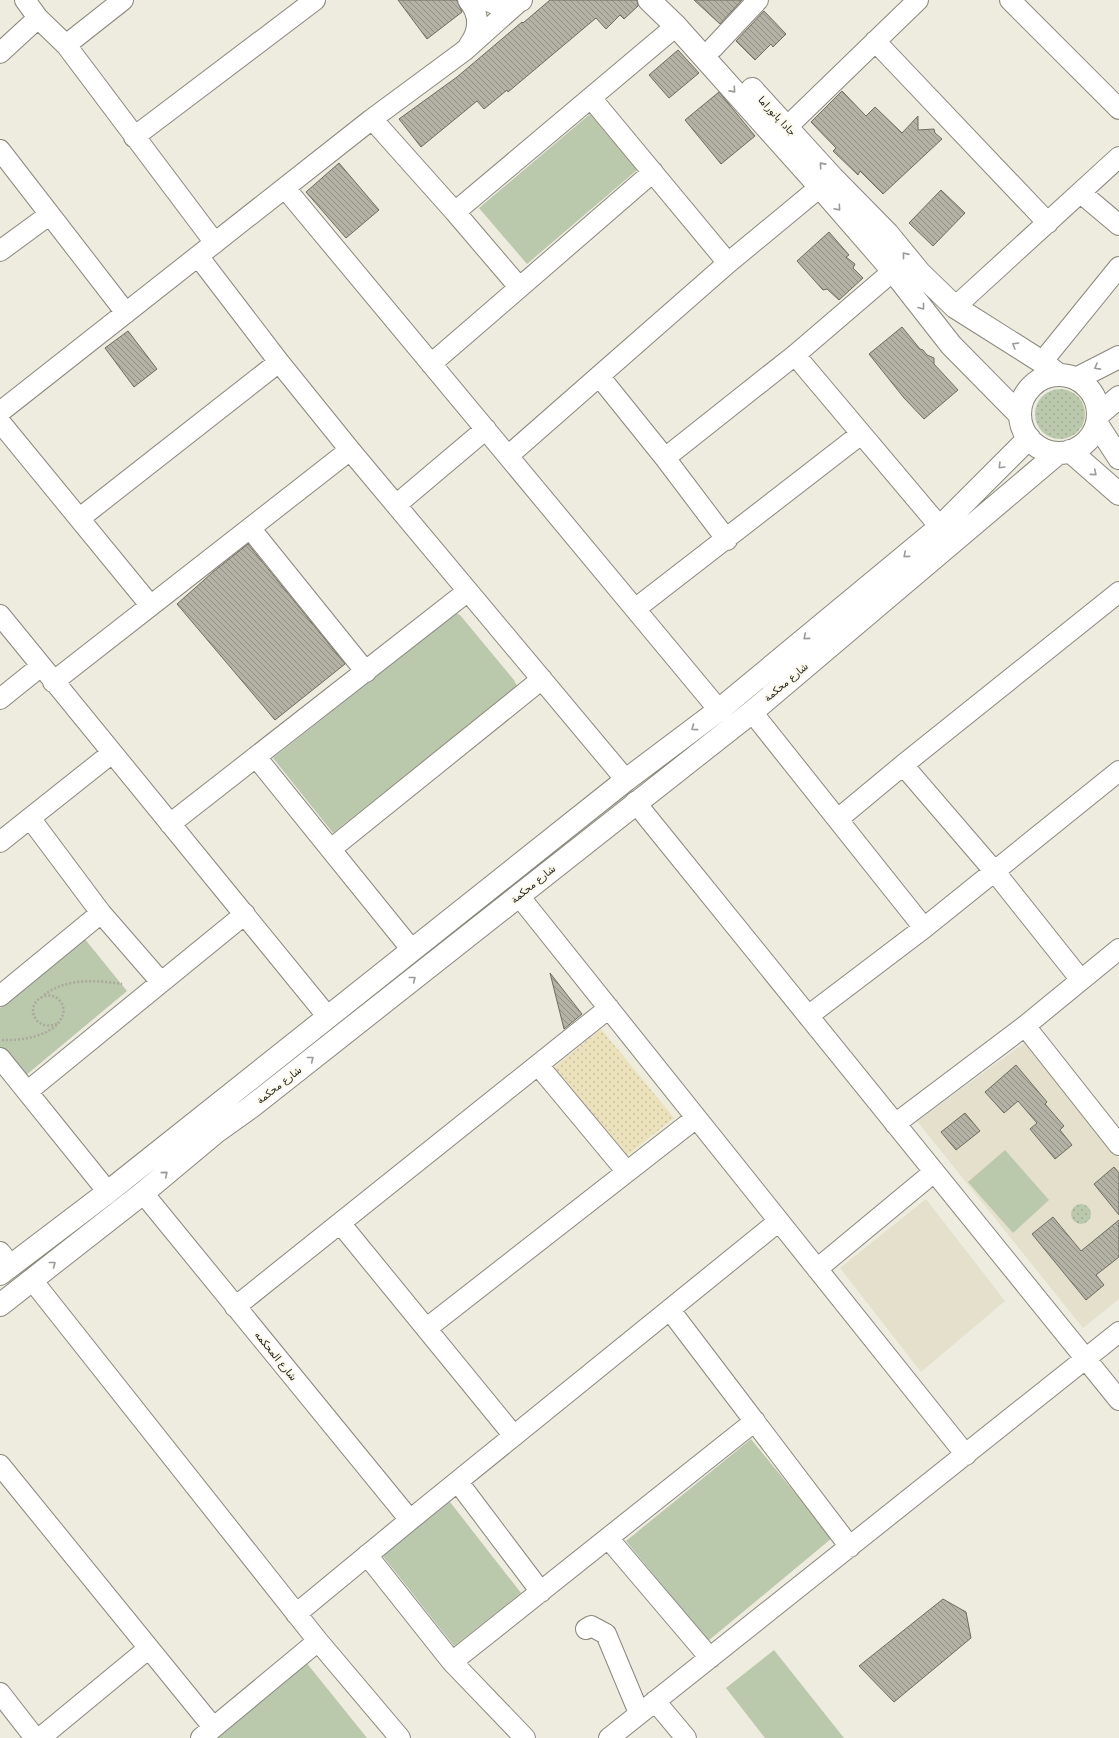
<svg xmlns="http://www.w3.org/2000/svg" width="1119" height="1738" viewBox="0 0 1119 1738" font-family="'DejaVu Sans','Noto Sans Arabic',sans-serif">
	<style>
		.built { fill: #e4e0cc }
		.green { fill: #bac8ab }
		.sand { fill: url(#sand-dots) }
		.garden { fill: url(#garden-dots) }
		.building { fill: url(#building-back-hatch); stroke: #6e6c60 }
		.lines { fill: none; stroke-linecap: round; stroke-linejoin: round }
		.minor-casing { stroke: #89877b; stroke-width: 22 }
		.major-casing { stroke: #89877b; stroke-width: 24 }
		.path { stroke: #aba99e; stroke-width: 2.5; stroke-dasharray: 2 2; stroke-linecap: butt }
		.minor { stroke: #fff; stroke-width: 20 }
		.major { stroke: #fff; stroke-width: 22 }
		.oneway { stroke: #9a9a98 }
		.labels { text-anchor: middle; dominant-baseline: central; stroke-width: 4; stroke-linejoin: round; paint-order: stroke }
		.street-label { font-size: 10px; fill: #1f1e19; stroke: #fbf9eb }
	</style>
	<defs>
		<pattern id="sand-dots" width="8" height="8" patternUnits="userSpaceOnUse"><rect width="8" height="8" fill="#ebe2bc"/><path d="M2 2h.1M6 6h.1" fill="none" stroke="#c9c1a1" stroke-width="1.8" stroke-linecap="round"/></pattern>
		<pattern id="garden-dots" width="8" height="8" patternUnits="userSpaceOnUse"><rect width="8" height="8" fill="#bac8ab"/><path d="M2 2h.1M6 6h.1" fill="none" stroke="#9fab93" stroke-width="1.8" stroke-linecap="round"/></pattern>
		<pattern id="building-back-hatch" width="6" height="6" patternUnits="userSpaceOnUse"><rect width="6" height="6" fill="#b4b2a5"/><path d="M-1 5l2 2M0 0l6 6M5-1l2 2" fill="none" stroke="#929086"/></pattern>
	</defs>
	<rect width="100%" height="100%" fill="#eeecde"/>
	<path class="built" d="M 1027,1041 L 1119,1159 L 1119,1299 L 1083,1328 L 917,1121 Z
		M 926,1199 L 1005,1301 L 921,1372 L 840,1268 Z"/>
	<path class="green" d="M 590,114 L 637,170 L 527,264 L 479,208 Z
		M 456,613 L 460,615 L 514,680 L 517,686 L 333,833 L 273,758 Z
		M 84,938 L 127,991 L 13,1086 L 0,1070 L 0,1008 Z
		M 1005,1150 L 1049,1200 L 1013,1233 L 968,1182 Z
		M 751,1439 L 832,1538 L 708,1641 L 626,1541 Z
		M 450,1502 L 521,1593 L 454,1646 L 382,1555 Z
		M 774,1650 L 844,1738 L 765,1738 L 726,1688 Z
		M 305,1661 L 367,1738 L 211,1738 Z"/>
	<path class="sand" d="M 601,1029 L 674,1118 L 624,1158 L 552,1069 Z"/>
	<path class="garden" d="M1035 414a25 25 0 1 1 50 0a25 25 0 1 1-50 0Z
		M1071 1214a10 10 0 1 1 20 0a10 10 0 1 1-20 0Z"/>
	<path class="building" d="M 398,0 L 457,0 L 462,12 L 427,39 Z
		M 550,0 L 637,0 L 638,6 L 624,19 L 620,15 L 606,29 L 596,18 L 508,92 L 507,90 L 484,109 L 477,101 L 421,147 L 399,119 L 457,77 L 522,22 L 523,23 Z
		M 694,0 L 742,0 L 720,24 Z
		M 764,11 L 786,34 L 773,47 L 771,44 L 755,60 L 736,41 Z
		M 678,50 L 699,73 L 669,98 L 649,75 Z
		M 842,91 L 866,116 L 875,107 L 902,133 L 918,116 L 918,130 L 934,129 L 935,133 L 942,139 L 883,194 L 860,171 L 858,175 L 833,151 L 836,148 L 811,122 Z
		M 719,92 L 755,136 L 721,164 L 685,120 Z
		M 339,163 L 379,210 L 346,238 L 306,192 Z
		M 941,190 L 965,213 L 933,246 L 909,223 Z
		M 829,232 L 849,255 L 846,257 L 855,264 L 853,268 L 863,278 L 839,300 L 827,289 L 823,290 L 797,261 Z
		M 902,327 L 920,349 L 923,350 L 927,355 L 934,358 L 934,364 L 958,390 L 924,419 L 904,398 L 869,354 Z
		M 128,331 L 157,369 L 134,387 L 105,348 Z
		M 248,544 L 345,664 L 275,720 L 177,604 L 213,572 Z
		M 550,973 L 582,1014 L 564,1029 Z
		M 1016,1065 L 1047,1102 L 1045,1104 L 1064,1126 L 1060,1130 L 1072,1145 L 1055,1159 L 1030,1129 L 1037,1123 L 1018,1101 L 1004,1113 L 985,1092 Z
		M 965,1113 L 980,1131 L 956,1150 L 941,1132 Z
		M 1114,1167 L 1119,1173 L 1119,1215 L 1094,1184 Z
		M 1053,1217 L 1081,1251 L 1119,1220 L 1119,1257 L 1096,1275 L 1104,1285 L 1086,1300 L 1032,1234 Z
		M 943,1599 L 966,1612 L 971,1638 L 894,1702 L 859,1666 Z"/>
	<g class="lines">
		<defs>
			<path id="minor" d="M 25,0 L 38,18 L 66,45 L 215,243
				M 468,0 C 480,14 480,30 469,45
				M 1010,0 L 1119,109
				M 875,41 L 1048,223
				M 66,45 L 123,0
				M 713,48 L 758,0
				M 0,53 L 38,18
				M 591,98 L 728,263
				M 372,119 L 455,212 L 519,287
				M 787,127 L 918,0
				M 134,137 L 315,0
				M 0,150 L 126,313
				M 285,188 L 719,710
				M 1081,193 L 1119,225
				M 455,212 L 676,26
				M 0,251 L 49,215
				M 198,256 L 279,362 L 350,450 L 626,780
				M 955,307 L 1119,157
				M 795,355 L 940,527
				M 1042,362 L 1119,267
				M 431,364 L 653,172
				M 599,376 L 665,458 L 727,540
				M 0,412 L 372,119 L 464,51 L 521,0
				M 0,422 L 150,605
				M 508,456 L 728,263 L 820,187
				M 665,458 L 795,355 L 893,271
				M 396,505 L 486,429
				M 80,518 L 279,362
				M 250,528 L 366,672
				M 635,609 L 861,434
				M 0,615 L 328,1017
				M 53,682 L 350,450
				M 0,699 L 41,666
				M 752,712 L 924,928
				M 256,757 L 412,950
				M 903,765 L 995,872 L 1081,980
				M 635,802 L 1119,1400
				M 30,818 L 101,913 L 161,982
				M 838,819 L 903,765 L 1119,592
				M 170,824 L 468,591
				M 0,842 L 112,753
				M 331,849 L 542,679
				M 519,896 L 966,1455
				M 0,996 L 101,913
				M 808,1016 L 924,928 L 1119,771
				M 1025,1026 L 1119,1145
				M 0,1058 L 108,1192
				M 538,1065 L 627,1172
				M 28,1091 L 245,914
				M 895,1124 L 1025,1026 L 1119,949
				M 143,1193 L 410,1520
				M 340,1223 L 514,1436
				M 0,1252 L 11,1266
				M 817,1269 L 934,1172
				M 32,1280 L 318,1641 L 400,1738
				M 235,1307 L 609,1008
				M 670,1310 L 850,1547
				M 427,1328 L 696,1118
				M 0,1465 L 213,1727
				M 458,1482 L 541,1592
				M 608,1538 L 710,1658
				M 367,1555 L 452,1662 L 525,1738
				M 296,1614 L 410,1520 L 779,1221
				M 586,1629 L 591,1626 L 606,1634 L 639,1713
				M 452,1662 L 755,1421
				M 0,1693 L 35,1738
				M 655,1701 L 686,1738
				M 40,1738 L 149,1648
				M 201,1738 L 318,1641
				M 609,1738 L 1119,1332"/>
			<path id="major" d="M 488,0 L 500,5 L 521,0
				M 649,0 L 676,26 L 820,187 L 893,271 L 951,345 L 1020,415
				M 752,89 L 833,178 L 888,234 L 920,273 L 955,307 L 1042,362 L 1059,375
				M1020 414a39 39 0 1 1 78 0a39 39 0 1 1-78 0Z
				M 1076,379 L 1119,357
				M 1098,415 L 1119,397
				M 1097,424 L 1119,458
				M 1070,451 L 1119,494
				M 0,1274 L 108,1192 L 626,780 L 719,710 L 940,527 L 1029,438
				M 0,1305 L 143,1193 L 216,1132 L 251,1107 L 752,712 L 1058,453"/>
		</defs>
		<use href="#minor" class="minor-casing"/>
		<use href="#major" class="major-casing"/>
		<path class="path" d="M 44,995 C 66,978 96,980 122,984
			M 2,1040 C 21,1041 54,1036 62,1017 C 68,1004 55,991 42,997 C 23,1007 37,1034 58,1023"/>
		<use href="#minor" class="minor"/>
		<use href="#major" class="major"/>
	</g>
	<defs><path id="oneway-chevron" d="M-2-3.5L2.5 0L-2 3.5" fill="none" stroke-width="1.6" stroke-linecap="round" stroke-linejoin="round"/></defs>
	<g class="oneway">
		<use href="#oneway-chevron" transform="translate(733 90) rotate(48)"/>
		<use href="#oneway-chevron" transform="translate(822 165) rotate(-132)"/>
		<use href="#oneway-chevron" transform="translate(838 208) rotate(49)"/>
		<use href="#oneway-chevron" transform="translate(905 255) rotate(-129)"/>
		<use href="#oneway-chevron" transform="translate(922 307) rotate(52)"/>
		<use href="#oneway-chevron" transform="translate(1015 345) rotate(-149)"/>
		<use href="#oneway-chevron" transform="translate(1097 367) rotate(151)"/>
		<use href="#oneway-chevron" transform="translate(1001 466) rotate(135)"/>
		<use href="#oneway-chevron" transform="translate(1094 473) rotate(41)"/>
		<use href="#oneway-chevron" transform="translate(906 555) rotate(140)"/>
		<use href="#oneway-chevron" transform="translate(806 637) rotate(140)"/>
		<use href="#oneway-chevron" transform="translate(694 728) rotate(143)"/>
		<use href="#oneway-chevron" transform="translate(413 979) rotate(-38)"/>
		<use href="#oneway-chevron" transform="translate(311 1059) rotate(-38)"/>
		<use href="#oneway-chevron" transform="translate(165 1174) rotate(-40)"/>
		<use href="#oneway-chevron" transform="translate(53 1264) rotate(-38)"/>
	</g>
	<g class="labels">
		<g class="street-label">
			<text transform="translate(777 116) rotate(47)">جادا پانوراما</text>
			<text transform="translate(786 682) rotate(-40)">شارع محكمة</text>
			<text transform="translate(533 884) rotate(-39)">شارع محكمة</text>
			<text transform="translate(279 1085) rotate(-38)">شارع محكمة</text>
			<text transform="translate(276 1356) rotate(51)">شارع المحكمه</text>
		</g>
	</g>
</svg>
